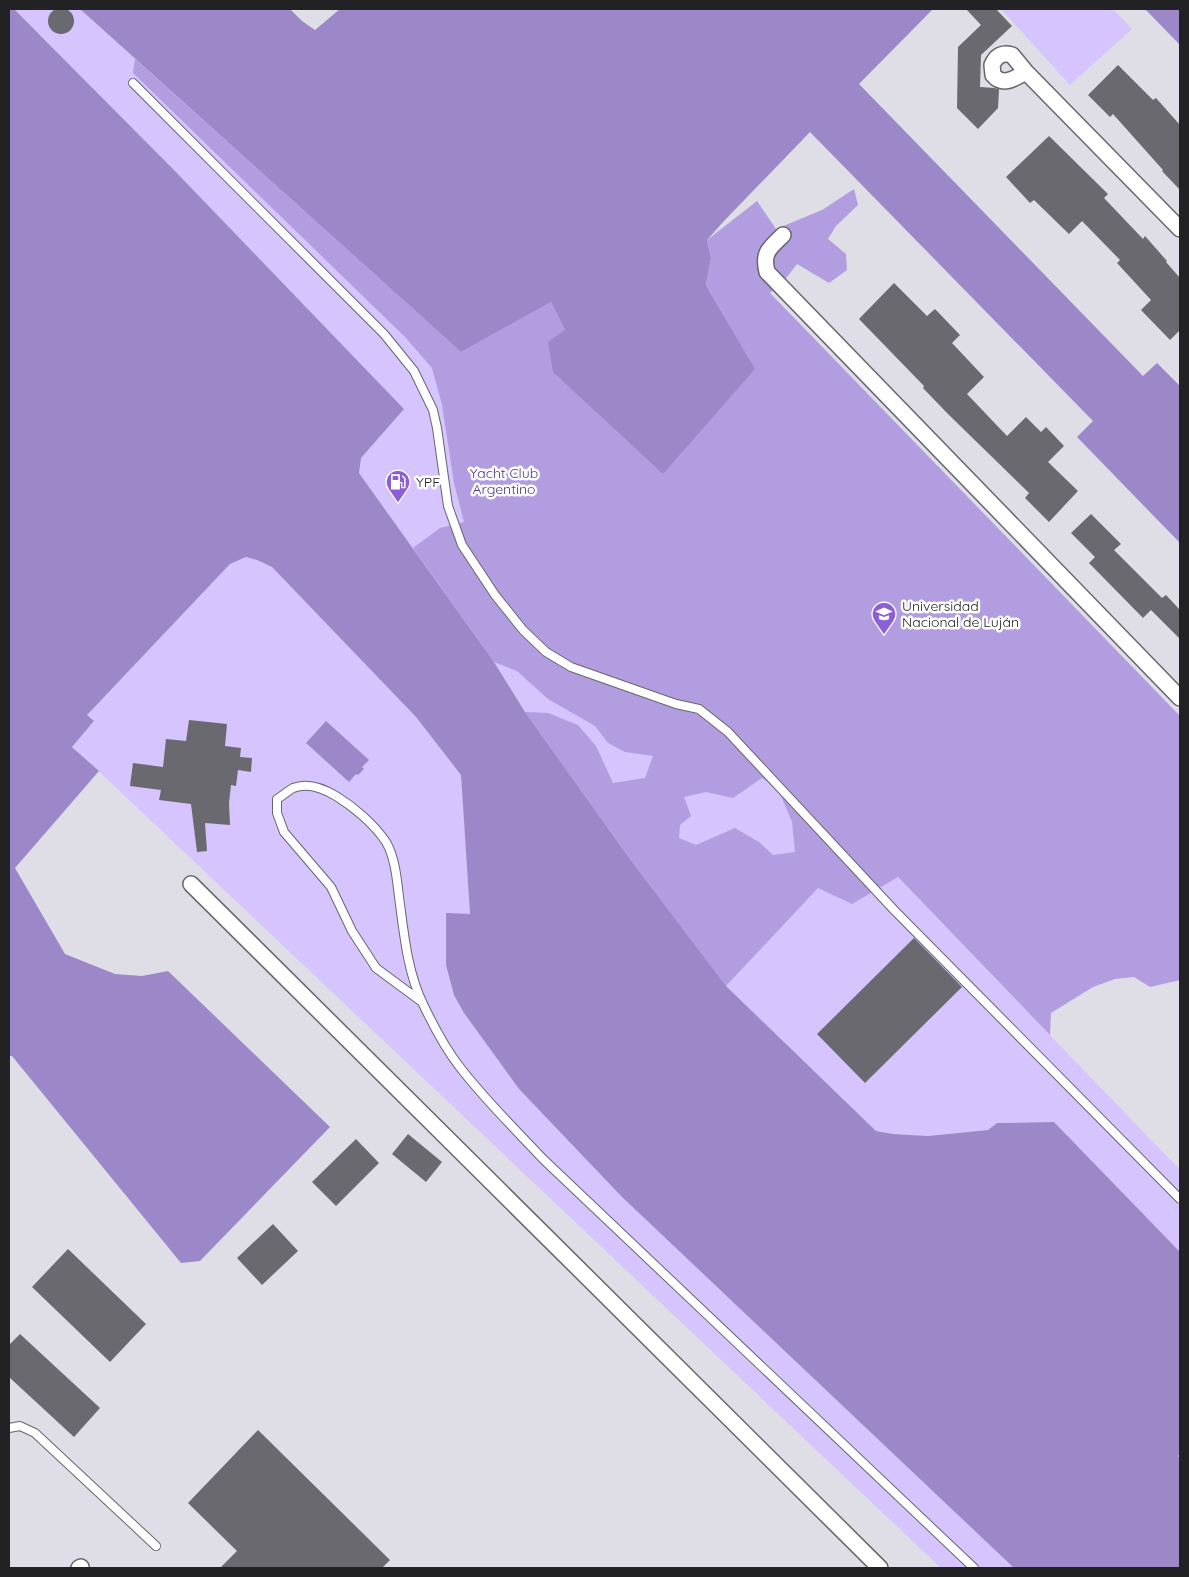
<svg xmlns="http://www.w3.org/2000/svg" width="1189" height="1577" viewBox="0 0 1189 1577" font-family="Quicksand,sans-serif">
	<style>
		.green { fill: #d5c4fe }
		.forest { fill: #b29de1; fill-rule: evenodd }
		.water { fill: #9c88c9 }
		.building { fill: #6a696f }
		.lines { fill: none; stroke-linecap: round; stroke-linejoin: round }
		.lane-casing { stroke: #68666c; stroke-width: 10 }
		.street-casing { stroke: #68666c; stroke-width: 18 }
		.lane { stroke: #fff; stroke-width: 8 }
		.street { stroke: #fff; stroke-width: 15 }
		.labels { text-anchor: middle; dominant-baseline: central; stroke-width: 5; stroke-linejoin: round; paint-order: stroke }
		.park-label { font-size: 14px; fill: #513382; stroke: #fff }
		.poi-label { font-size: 14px; fill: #222124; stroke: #fff; text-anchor: start }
	</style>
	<rect width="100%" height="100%" fill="#dfdde5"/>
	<path class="green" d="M 14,9 L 80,9 L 135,59 L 551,302 L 565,330 L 553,372 L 663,474 L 589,557 L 1180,1170 L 1180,1252 L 1054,1122 L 997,1123 L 988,1130 L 928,1136 L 893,1134 L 876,1131 L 726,986 L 696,948 L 525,712 L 494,662 L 359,473 L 360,458 L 404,409 L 174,170 Z
		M 1001,9 L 1113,9 L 1132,29 L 1070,85 Z
		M 246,557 L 257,560 L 272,567 L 416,717 L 461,775 L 470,914 L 464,1013 L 519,1089 L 622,1197 L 1014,1568 L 941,1568 L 72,746 L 94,722 L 86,715 L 230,564 Z"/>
	<path class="forest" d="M 135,59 L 461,352 L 551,302 L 565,330 L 710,293 L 706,284 L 711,258 L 707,240 L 757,201 L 776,229 L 822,210 L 854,189 L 858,205 L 836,226 L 828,239 L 846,254 L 847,270 L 829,283 L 797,264 L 787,277 L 770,293 L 1180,716 L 1180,980 L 1150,987 L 1134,977 L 1115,979 L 1093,987 L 1051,1013 L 1050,1035 L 898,877 L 852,904 L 818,888 L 726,986 L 630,859 L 525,712 L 548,713 L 578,725 L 596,746 L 613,783 L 645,778 L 653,756 L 625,752 L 608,743 L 595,726 L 548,699 L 517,671 L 494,662 L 413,548 L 440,528 L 464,522 L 454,483 L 442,405 L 432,368 L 405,337 L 133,73 ZM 762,778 L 778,789 L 792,822 L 795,852 L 773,855 L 759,842 L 735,828 L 696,845 L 679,838 L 680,825 L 691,816 L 684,797 L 706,792 L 733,798 Z"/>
	<path class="water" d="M 9,9 L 14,9 L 174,170 L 404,409 L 361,458 L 359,473 L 494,662 L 525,712 L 630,859 L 726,986 L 876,1131 L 893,1134 L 928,1136 L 988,1130 L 997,1123 L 1054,1122 L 1180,1252 L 1180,1454 L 1178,1456 L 1180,1458 L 1180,1568 L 1014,1568 L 622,1197 L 519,1089 L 464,1013 L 454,995 L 446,965 L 446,913 L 470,914 L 461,775 L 416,717 L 272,567 L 257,560 L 246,557 L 230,564 L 87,715 L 94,721 L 72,747 L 99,771 L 15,868 L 65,954 L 115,974 L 142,976 L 168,971 L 330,1127 L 200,1261 L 181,1263 L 12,1056 L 9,1056 Z
		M 80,9 L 290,9 L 302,21 L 315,30 L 340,9 L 933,9 L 859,84 L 1143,376 L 1157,363 L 1180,386 L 1180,543 L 1077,437 L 1093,421 L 810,132 L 724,221 L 707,240 L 711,258 L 706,284 L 710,293 L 755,369 L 663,474 L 553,372 L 548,342 L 565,330 L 551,302 L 461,352 Z
		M 1145,9 L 1180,9 L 1180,45 Z
		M 326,721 L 369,760 L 362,767 L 364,769 L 358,775 L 356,774 L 349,782 L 306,743 Z"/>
	<path class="building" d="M48 21a13 13 0 1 1 26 0a13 13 0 1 1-26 0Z
		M 966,9 L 996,9 L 1012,26 L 981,55 L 980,87 L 994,88 L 999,89 L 998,108 L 978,129 L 957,108 L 958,47 L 981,25 Z
		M 1118,65 L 1153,100 L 1156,98 L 1180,125 L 1180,190 L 1162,171 L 1163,170 L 1113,114 L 1110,117 L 1088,95 Z
		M 1049,136 L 1108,194 L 1104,198 L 1143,239 L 1145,236 L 1167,261 L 1166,262 L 1180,278 L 1180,330 L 1170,340 L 1141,310 L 1151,300 L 1117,263 L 1120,260 L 1082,221 L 1069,234 L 1034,200 L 1030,203 L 1006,177 Z
		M 894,283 L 927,316 L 935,309 L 960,335 L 952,343 L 984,377 L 967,394 L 1007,436 L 1026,417 L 1041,432 L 1046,427 L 1064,446 L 1048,462 L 1078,491 L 1049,522 L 1025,498 L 1029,493 L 947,413 L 923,388 L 924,386 L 859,319 Z
		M 1091,514 L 1121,544 L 1114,550 L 1162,598 L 1166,595 L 1180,610 L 1180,639 L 1151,610 L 1143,618 L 1089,563 L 1095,557 L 1071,533 Z
		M 189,720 L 227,724 L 225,746 L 241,748 L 240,757 L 252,758 L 251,772 L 238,770 L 236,786 L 231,785 L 229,803 L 230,825 L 205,823 L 207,851 L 197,852 L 191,804 L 159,800 L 161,790 L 130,786 L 133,763 L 163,767 L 166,739 L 186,741 Z
		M 914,938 L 962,987 L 865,1083 L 817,1034 Z
		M 408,1134 L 442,1162 L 426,1182 L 392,1154 Z
		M 356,1139 L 379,1163 L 336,1206 L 312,1182 Z
		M 273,1224 L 298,1251 L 262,1285 L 237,1258 Z
		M 68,1249 L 146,1324 L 110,1362 L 32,1287 Z
		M 20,1334 L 100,1408 L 74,1437 L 9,1377 L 9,1345 Z
		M 258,1430 L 390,1560 L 382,1568 L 220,1568 L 237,1551 L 188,1503 Z"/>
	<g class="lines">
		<defs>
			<path id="lane" d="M 133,83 L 384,334 L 414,371 L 433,410 L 437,428 L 448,506 L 462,545 L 495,595 L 523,630 L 546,652 L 571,667 L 676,704 L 699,709 L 728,732 L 895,911 L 1180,1199
				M 422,1002 L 376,968 L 352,931 L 331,887 L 284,832 L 277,813 L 277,799 C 282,796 288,791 293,788 C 308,782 323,788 336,796 C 354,807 374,824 386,842 C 395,857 397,880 399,897 C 404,933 407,971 423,1004 C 433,1025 445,1048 459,1066 C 484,1099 515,1129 543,1159 L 974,1568
				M 9,1428 L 20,1426 L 35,1433 L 156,1546"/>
			<path id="street" d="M 1026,72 C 1015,78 1003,87 993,75 L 992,65 C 996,56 1002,52 1012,55 L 1026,72 L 1180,229
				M 783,235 C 770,248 762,252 767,272 L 1180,698
				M 191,884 L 880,1568
				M 79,1568 L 81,1567"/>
		</defs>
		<use href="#lane" class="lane-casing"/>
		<use href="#street" class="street-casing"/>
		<use href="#lane" class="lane"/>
		<use href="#street" class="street"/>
	</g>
	<defs>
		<symbol id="fuel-pin" viewBox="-11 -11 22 30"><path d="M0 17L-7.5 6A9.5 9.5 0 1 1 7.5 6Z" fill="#8c5ed8" stroke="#fff"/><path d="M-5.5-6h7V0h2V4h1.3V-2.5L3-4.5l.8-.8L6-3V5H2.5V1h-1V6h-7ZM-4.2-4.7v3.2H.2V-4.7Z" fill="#fff"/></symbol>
		<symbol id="university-pin" viewBox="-11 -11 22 30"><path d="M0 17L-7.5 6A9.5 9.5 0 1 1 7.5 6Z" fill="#8c5ed8" stroke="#fff"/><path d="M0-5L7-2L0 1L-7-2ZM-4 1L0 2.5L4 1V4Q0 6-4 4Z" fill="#fff"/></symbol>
	</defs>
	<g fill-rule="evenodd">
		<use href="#fuel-pin" x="384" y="468" width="28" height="38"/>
		<use href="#university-pin" x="870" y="600" width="28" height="38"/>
	</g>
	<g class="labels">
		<g class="park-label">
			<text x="504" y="473">Yacht Club<tspan x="504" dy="16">Argentino</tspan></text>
		</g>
		<g class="poi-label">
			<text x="416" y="482">YPF</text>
			<text x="902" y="606">Universidad<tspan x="902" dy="16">Nacional de Luján</tspan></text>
		</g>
	</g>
	<rect width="1189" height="1577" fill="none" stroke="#222124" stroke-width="20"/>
</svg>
